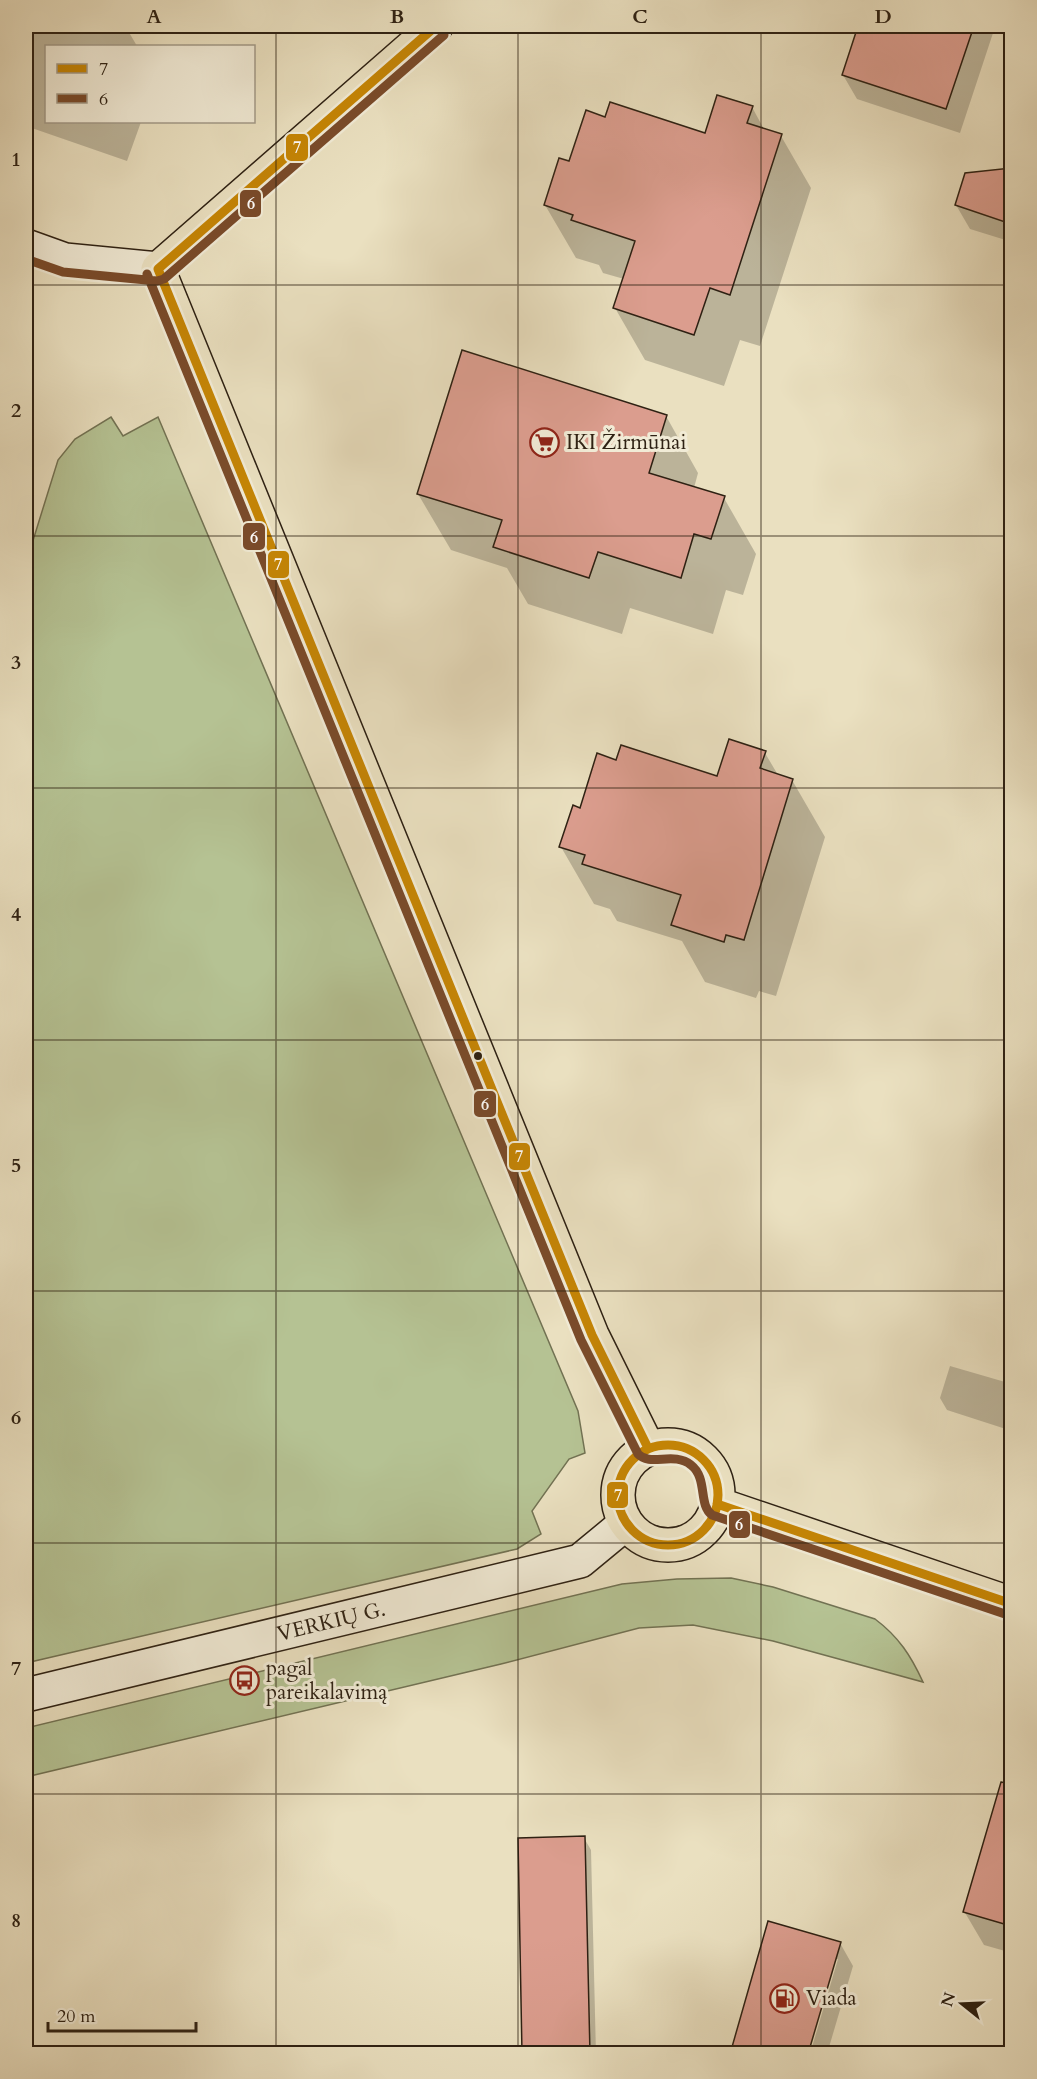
<svg xmlns="http://www.w3.org/2000/svg" width="1037" height="2079" viewBox="0 0 1037 2079" font-family="Cardo,serif">
	<style>
		.green { fill: #b5c293; stroke: #727253; stroke-width: 1.5 }
		.shadow { fill: #0003 }
		.building { fill: #db9d8e; stroke: #2e2113; stroke-width: 1.5 }
		.lines { fill: none; stroke-linecap: round; stroke-linejoin: round }
		.secondary-casing { stroke: #2e2113; stroke-width: 36 }
		.primary-casing { stroke: #2e2113; stroke-width: 36 }
		.secondary { stroke: #f1ebd6; stroke-width: 33 }
		.primary { stroke: #eae0c0; stroke-width: 33 }
		.bus-1-casing { stroke: #f1ebd6; stroke-width: 14 }
		.bus-2-casing { stroke: #f1ebd6; stroke-width: 14 }
		.bus-1 { stroke: #c58505; stroke-width: 9 }
		.bus-2 { stroke: #7a4b2a; stroke-width: 9 }
		.grid { fill: none; stroke: #2e2113; stroke-width: 1.5; stroke-opacity: 0.55 }
		.bus-dot { fill: #2e2113; stroke: #f1ebd6; stroke-width: 2 }
		.labels { text-anchor: middle; dominant-baseline: central; stroke-width: 6; stroke-linejoin: round; paint-order: stroke }
		.poi-label { font-size: 21px; fill: #2e2113; stroke: #f1ebd6; text-anchor: start }
		.street-label { font-size: 21px; fill: #2e2113; stroke: #f1ebd6 }
		.line-badge { stroke: #f1ebd6; stroke-width: 2 }
		.badge-label { font-size: 16px; text-anchor: middle; font-weight: bold; fill: #fff }
		.neatline { fill: none; stroke: #2e2113; stroke-width: 2 }
		.grid-label { font-size: 20px; text-anchor: middle; font-weight: bold; fill: #2e2113 }
	</style>
	<rect width="100%" height="100%" fill="#eae0c0"/>
	<filter id="stains"><feTurbulence type="fractalNoise" baseFrequency=".00333" numOctaves="4"/><feColorMatrix values="0 0 0 0 .2 0 0 0 0 .09 0 0 0 0 .02 0 0 0 .5 -.17"/></filter>
	<radialGradient id="worn" r=".72"><stop offset=".6" stop-color="#630" stop-opacity="0"/><stop offset="1" stop-color="#630" stop-opacity=".3"/></radialGradient>
	<path class="green" d="M 111,417 L 123,436 L 158,417 L 578,1411 L 585,1453 L 569,1459 L 532,1511 L 541,1534 L 517,1549 L 26,1663 L 26,563 L 58,460 L 75,439 Z
		M 731,1578 L 773,1587 L 875,1619 C 899,1637 911,1656 923,1682 L 773,1641 L 693,1625 L 639,1628 L 501,1664 L 26,1777 L 26,1728 L 622,1584 L 677,1579 Z"/>
	<path class="shadow" d="M 26,26 L 117,26 L 127,29 L 137,46 L 46,46 L 46,122 L 141,122 L 127,161 L 26,126 Z
		M 860,26 L 1012,26 L 1012,36 L 994,30 L 960,133 L 857,99 L 843,75 Z
		M 752,107 L 765,131 L 781,136 L 811,188 L 760,346 L 740,340 L 724,386 L 645,360 L 615,308 L 624,279 L 603,273 L 599,265 L 576,258 L 545,205 L 570,163 L 606,119 L 706,135 Z
		M 1012,170 L 1012,242 L 970,229 L 956,205 L 966,174 Z
		M 666,416 L 698,473 L 694,488 L 724,498 L 756,554 L 743,595 L 726,590 L 713,634 L 630,608 L 622,634 L 528,604 L 507,568 L 451,550 L 418,494 Z
		M 765,753 L 778,775 L 792,780 L 825,837 L 776,996 L 759,991 L 756,998 L 705,982 L 682,941 L 617,921 L 610,909 L 594,904 L 561,847 L 581,810 L 617,761 L 718,778 Z
		M 950,1366 L 1012,1384 L 1012,1431 L 947,1410 L 940,1398 Z
		M 992,1818 L 1012,1823 L 1012,1953 L 984,1945 L 964,1911 Z
		M 584,1838 L 591,1850 L 596,2054 L 524,2054 Z
		M 840,1943 L 853,1966 L 827,2054 L 810,2054 L 838,1959 L 835,1959 Z"/>
	<path class="building" d="M 858,26 L 974,26 L 946,109 L 842,75 Z
		M 717,95 L 753,106 L 747,123 L 782,134 L 730,295 L 710,288 L 694,335 L 613,308 L 635,241 L 571,220 L 573,215 L 544,205 L 559,158 L 569,161 L 586,110 L 605,117 L 610,102 L 705,133 Z
		M 1011,168 L 1011,224 L 955,205 L 965,173 Z
		M 462,350 L 667,415 L 649,473 L 725,496 L 711,539 L 694,534 L 681,578 L 598,552 L 589,578 L 493,547 L 502,520 L 417,494 Z
		M 729,739 L 766,751 L 760,768 L 793,779 L 744,940 L 726,935 L 724,942 L 671,925 L 681,895 L 582,864 L 585,855 L 559,847 L 573,805 L 580,808 L 597,753 L 616,760 L 621,745 L 717,776 Z
		M 1001,1782 L 1011,1784 L 1011,1926 L 963,1912 Z
		M 585,1836 L 590,2054 L 522,2054 L 518,1838 Z
		M 768,1921 L 841,1942 L 808,2054 L 730,2054 Z"/>
	<g class="lines">
		<defs>
			<g id="secondary">
				<path d="M 26,246 L 65,260 L 158,269"/>
				<path id="s1" d="M 26,1695 L 580,1561 L 626,1523"/>
			</g>
			<path id="primary" d="M 436,26 L 158,269 L 592,1335 L 648,1448
				M618 1495a50 50 0 1 1 100 0a50 50 0 1 1-100 0Z
				M 717,1504 L 1012,1604"/>
		</defs>
		<use href="#secondary" class="secondary-casing"/>
		<use href="#primary" class="primary-casing"/>
		<use href="#secondary" class="secondary"/>
		<use href="#primary" class="primary"/>
		<defs>
			<path id="bus-1" d="M 158,269 L 592,1335 L 648,1448
				M 158,269 L 436,26
				M618 1495a50 50 0 1 1 100 0a50 50 0 1 1-100 0Z
				M 717,1504 L 1012,1604"/>
			<path id="bus-2" d="M 26,259 L 63,272 L 157,281 L 164,279 L 444,35
				M 147,274 L 581,1340 L 638,1454 C 650,1467 674,1451 691,1465 C 708,1478 698,1505 712,1515 L 1008,1615"/>
		</defs>
		<use href="#bus-1" class="bus-1-casing"/>
		<use href="#bus-2" class="bus-2-casing"/>
		<use href="#bus-1" class="bus-1"/>
		<use href="#bus-2" class="bus-2"/>
	</g>
	<path class="grid" d="M 276,26 L 276,2054M 518,26 L 518,2054M 761,26 L 761,2054M 26,285 L 1012,285M 26,536 L 1012,536M 26,788 L 1012,788M 26,1040 L 1012,1040M 26,1291 L 1012,1291M 26,1543 L 1012,1543M 26,1794 L 1012,1794"/>
	<defs>
		<symbol id="supermarket-ring" viewBox="-11 -11 22 22"><circle r="9.5" fill="#f1ebd6" stroke="#8f2418" stroke-width="1.5"/><path d="M-6-5.5h2.5l.6 2H6L4.5 2H-2.5L-4.4-4H-6ZM-1.5 3.2a1.3 1.3 0 1 0 .1 0ZM3 3.2a1.3 1.3 0 1 0 .1 0Z" fill="#8f2418"/></symbol>
		<symbol id="bus-ring" viewBox="-11 -11 22 22"><circle r="9.5" fill="#f1ebd6" stroke="#8f2418" stroke-width="1.5"/><path d="M-5-6H5V4H4V6H2V4H-2V6H-4V4H-5ZM-3.5-4V0h7V-4ZM-3.5 1.2v1.5H-2V1.2ZM2 1.2v1.5H3.5V1.2Z" fill="#8f2418"/></symbol>
		<symbol id="fuel-ring" viewBox="-11 -11 22 22"><circle r="9.5" fill="#f1ebd6" stroke="#8f2418" stroke-width="1.5"/><path d="M-5.5-6h7V0h2V4h1.3V-2.5L3-4.5l.8-.8L6-3V5H2.5V1h-1V6h-7ZM-4.2-4.7v3.2H.2V-4.7Z" fill="#8f2418"/></symbol>
	</defs>
	<g fill-rule="evenodd">
		<use href="#supermarket-ring" x="528" y="426" width="33" height="33"/>
		<use href="#bus-ring" x="228" y="1664" width="33" height="33"/>
		<use href="#fuel-ring" x="768" y="1982" width="33" height="33"/>
	</g>
	<circle class="bus-dot" cx="478" cy="1056" r="5"/>
	<g class="labels">
		<g class="poi-label">
			<text x="566" y="442">IKI Žirmūnai</text>
			<text x="266" y="1668">pagal<tspan x="266" dy="24">pareikalavimą</tspan></text>
			<text x="806" y="1998">Viada</text>
		</g>
		<g class="street-label">
			<text stroke="none"><textPath href="#s1" startOffset="314">VERKIŲ G.</textPath></text>
		</g>
	</g>
	<g class="line-badge">
		<rect x="285" y="133" width="24" height="29" rx="6" fill="#c58505"/>
		<rect x="239" y="189" width="23" height="29" rx="6" fill="#7a4b2a"/>
		<rect x="242" y="522" width="24" height="29" rx="6" fill="#7a4b2a"/>
		<rect x="267" y="550" width="23" height="29" rx="6" fill="#c58505"/>
		<rect x="473" y="1090" width="24" height="28" rx="6" fill="#7a4b2a"/>
		<rect x="508" y="1142" width="23" height="29" rx="6" fill="#c58505"/>
		<rect x="606" y="1481" width="23" height="28" rx="6" fill="#c58505"/>
		<rect x="728" y="1510" width="23" height="29" rx="6" fill="#7a4b2a"/>
	</g>
	<g class="badge-label">
		<text x="297" y="153">7</text>
		<text x="251" y="209">6</text>
		<text x="254" y="543">6</text>
		<text x="278" y="570">7</text>
		<text x="485" y="1110">6</text>
		<text x="519" y="1162">7</text>
		<text x="618" y="1501">7</text>
		<text x="739" y="1530">6</text>
	</g>
	<rect width="1037" height="2079" fill="none" stroke="#eae0c0" stroke-width="66"/>
	<rect x="45" y="45" width="210" height="78" fill="#f1ebd6" stroke="#a39a88" stroke-width="1.5"/>
	<rect x="57" y="64" width="30" height="9" fill="#c58505" stroke="#a39a88" stroke-width="1.5"/>
	<text x="99" y="75" font-size="18" fill="#2e2113">7</text>
	<rect x="57" y="94" width="30" height="9" fill="#7a4b2a" stroke="#a39a88" stroke-width="1.5"/>
	<text x="99" y="105" font-size="18" fill="#2e2113">6</text>
	<g transform="translate(962 2004) rotate(288)" stroke="#f1ebd6" stroke-width="4.5" paint-order="stroke">
	<path d="M0-4.5L10 22L0 15L-10 22Z" fill="#2e2113"/>
	<text y="-9" font-size="16" font-weight="bold" text-anchor="middle" fill="#2e2113">N</text>
	</g>
	<path d="M48 2022v9h148v-9" fill="none" stroke="#2e2113" stroke-width="3"/>
	<text x="57" y="2022" font-size="18" fill="#2e2113" stroke="#f1ebd6" stroke-width="4.5" paint-order="stroke">20 m</text>
	<rect x="33" y="33" width="971" height="2013" class="neatline"/>
	<g class="grid-label">
		<text x="154" y="23">A</text>
		<text x="397" y="23">B</text>
		<text x="640" y="23">C</text>
		<text x="883" y="23">D</text>
		<text x="16" y="166">1</text>
		<text x="16" y="417">2</text>
		<text x="16" y="669">3</text>
		<text x="16" y="921">4</text>
		<text x="16" y="1172">5</text>
		<text x="16" y="1424">6</text>
		<text x="16" y="1675">7</text>
		<text x="16" y="1927">8</text>
	</g>
	<rect width="100%" height="100%" filter="url(#stains)"/>
	<rect width="100%" height="100%" fill="url(#worn)"/>
</svg>
